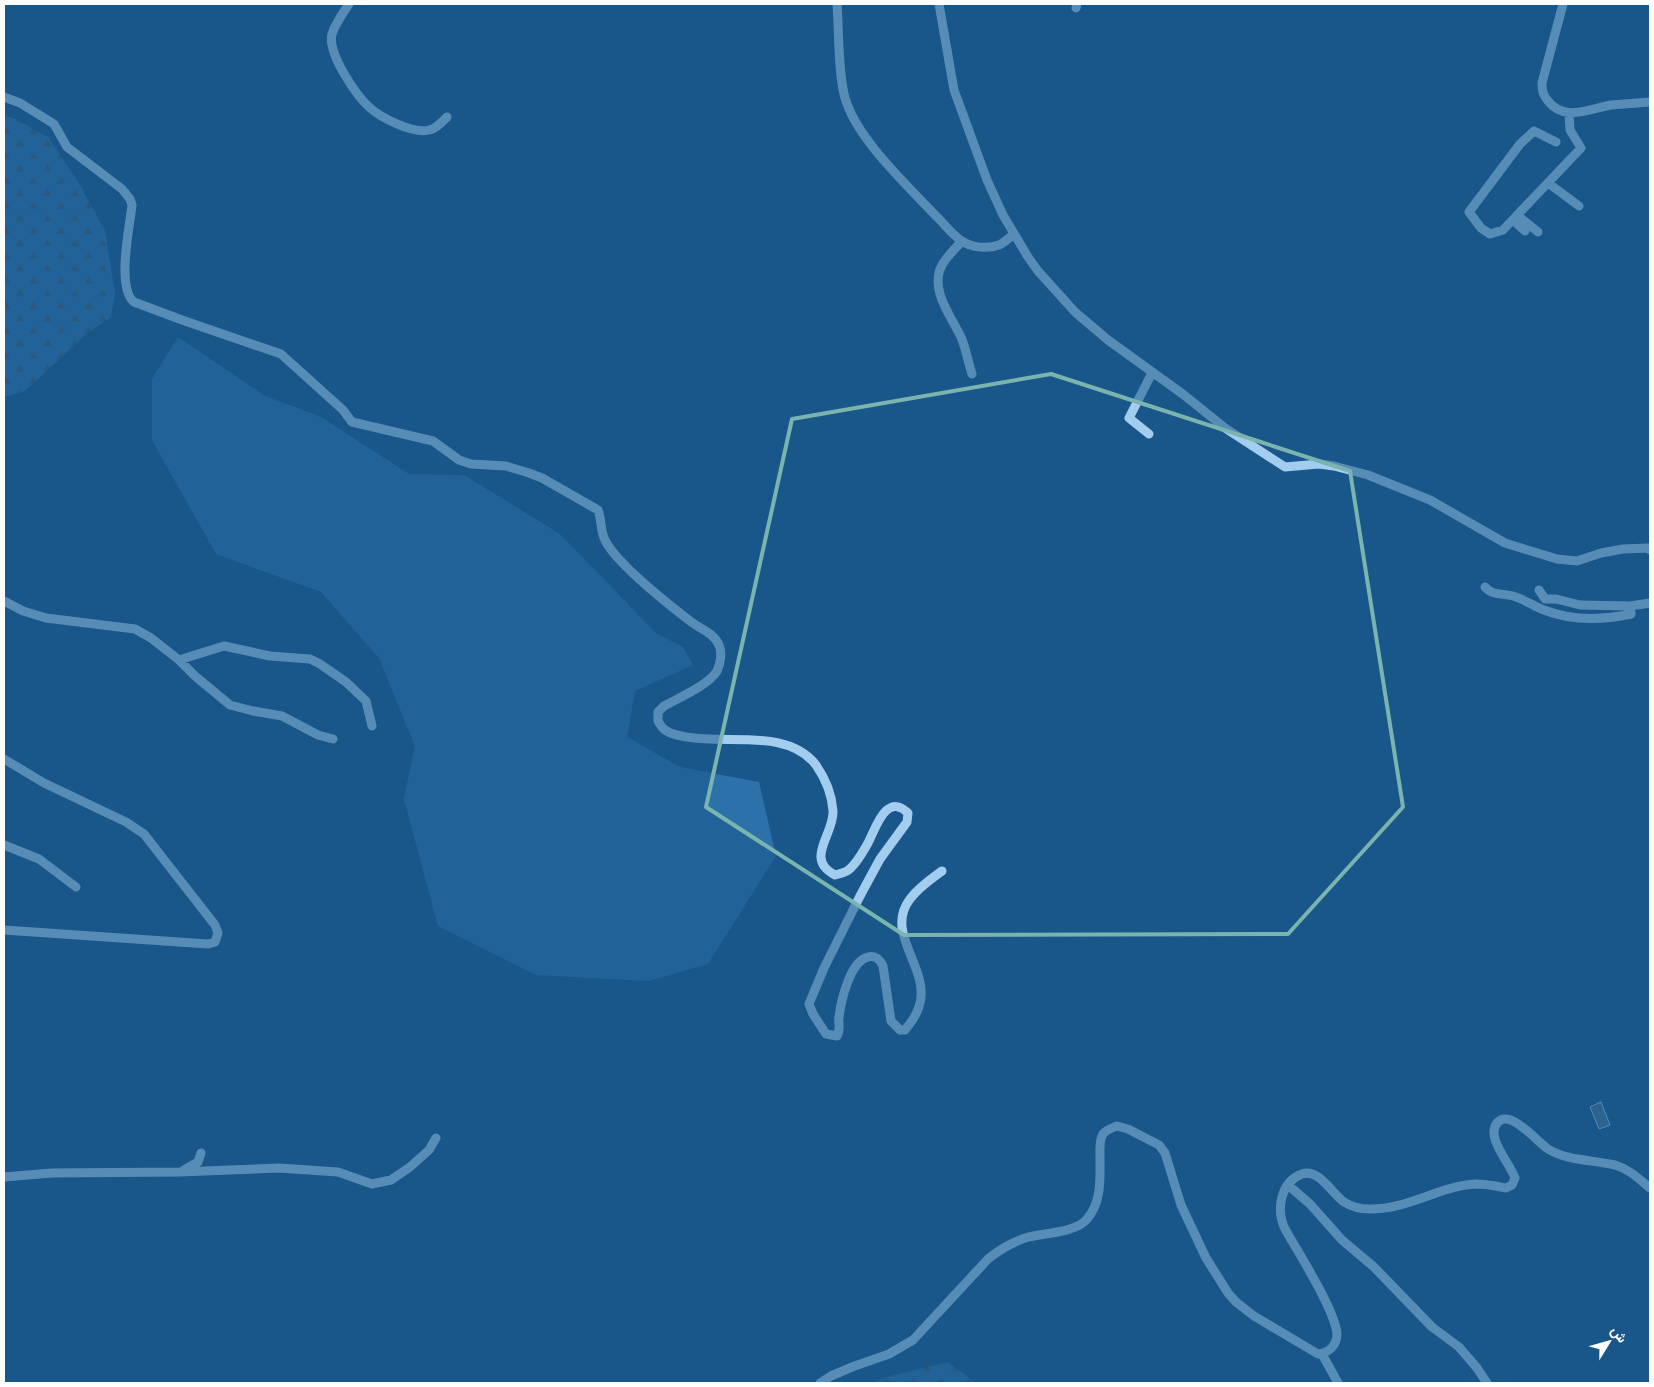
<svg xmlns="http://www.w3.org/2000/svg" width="1654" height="1387" viewBox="0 0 1654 1387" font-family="'Fira Sans Condensed',Vazirmatn,sans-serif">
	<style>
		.grass { fill: #2c71aa }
		.forest { fill: url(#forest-firs) }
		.water { fill: url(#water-ripples); stroke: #96c9f0 }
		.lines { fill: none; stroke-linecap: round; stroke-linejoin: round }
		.minor { stroke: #a3cdee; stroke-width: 9 }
		.marked { fill: none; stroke: #7bb4af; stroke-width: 4; stroke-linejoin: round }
	</style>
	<defs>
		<pattern id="forest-firs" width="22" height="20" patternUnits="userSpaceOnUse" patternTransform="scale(1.25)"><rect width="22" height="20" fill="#2c71aa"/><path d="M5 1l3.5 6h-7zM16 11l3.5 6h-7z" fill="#3f5b72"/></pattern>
		<pattern id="water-ripples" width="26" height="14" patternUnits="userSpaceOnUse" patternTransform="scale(1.25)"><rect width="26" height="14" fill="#467299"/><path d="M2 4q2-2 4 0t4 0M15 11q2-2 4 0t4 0" fill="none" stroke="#4a5b6b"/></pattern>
	</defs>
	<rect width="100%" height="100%" fill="#19578b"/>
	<path class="grass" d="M 178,337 L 265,396 L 321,417 L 409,474 L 464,475 L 560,534 L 657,634 L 683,647 L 693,665 L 635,691 L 627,737 L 680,767 L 759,782 L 776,856 L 708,964 L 648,981 L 536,975 L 438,926 L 404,799 L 415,746 L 379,658 L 321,592 L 216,554 L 152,440 L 152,379 Z"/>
	<path class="forest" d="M 4,116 L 13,118 L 48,137 L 80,185 L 105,231 L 115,294 L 111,317 L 85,335 L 25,391 L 4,397 Z
		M 948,1362 L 976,1383 L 873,1383 L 887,1377 Z"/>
	<path class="water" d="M 1601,1102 L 1610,1125 L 1599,1129 L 1590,1107 Z"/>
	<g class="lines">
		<path class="minor" d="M 349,4 C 343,13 335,24 332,34 C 327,53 356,95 369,107 C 381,118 413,134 429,130 C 436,129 442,122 447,117
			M 837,4 C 839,31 838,73 845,98 C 857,139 906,184 935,215 C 944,223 952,235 962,241 C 972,248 988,249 999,245 C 1004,243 1010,237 1014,234
			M 939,4 L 954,90 L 987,180 L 1003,215 L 1028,257 L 1038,271 L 1075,312 L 1108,340 L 1184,395 L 1225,428 L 1285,467 L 1319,464 L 1334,466 L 1368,475 L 1430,500 L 1505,543 L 1557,559 L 1577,561 L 1601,553 L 1623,549 L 1649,548 L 1650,550
			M 1563,4 L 1542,83 C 1542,91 1543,95 1548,101 C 1564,122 1589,109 1611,105 C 1624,104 1637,103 1650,102
			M 1076,8 L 1077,4
			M 4,97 L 20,103 L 54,124 L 67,147 L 122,189 L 130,199 L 132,205 C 130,226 116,287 134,302 L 182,320 L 281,354 L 343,410 L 352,422 L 433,441 L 459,460 L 471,464 L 506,466 L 529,473 L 542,478 L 598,510 C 602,520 600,531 605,540 C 616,563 668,604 690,621 C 699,628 714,633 719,645 C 722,652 721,663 717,671 C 709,685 678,698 664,706 L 658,712 L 658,721 C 660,724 662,728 665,730 C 672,735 685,737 694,738 C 733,743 789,730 816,765 C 825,778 832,795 833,811 C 834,835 804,859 835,875 C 839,874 843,873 847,871 C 855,866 863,852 868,843 C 876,828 886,792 908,813 L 907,822 L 880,859 L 860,896 L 824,968 L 809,1004 L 813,1014 L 826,1034 L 837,1036 C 841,1029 838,1024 839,1017 C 841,1001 850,961 868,957 C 876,955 880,960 883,966 L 891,1021 L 900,1030 L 905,1030 C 911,1023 918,1012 920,1003 C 929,967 884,933 910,899 C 919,887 931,879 942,871
			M 1556,142 L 1534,131 L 1520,144 L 1469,212 L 1481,228 L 1490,234 L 1503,230 L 1581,148 L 1570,130 L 1569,114
			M 1548,183 L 1579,206
			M 1517,215 L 1538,232
			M 1513,220 L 1525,231
			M 962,241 C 955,249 947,256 942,265 C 929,289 951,316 961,337 C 966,349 968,362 972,374
			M 1149,434 L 1129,418 L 1152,373
			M 1485,587 C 1493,596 1502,593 1513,596 C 1524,599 1533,606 1544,610 C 1572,621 1603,620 1631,614 L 1630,606
			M 1539,590 L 1545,599 L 1556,599 L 1580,605 L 1630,606 L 1650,603
			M 4,601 L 23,611 L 46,618 L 135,629 L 151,638 L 179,660 L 224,646 L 270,656 L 310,659 L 320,664 L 346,682 L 366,701 L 372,726
			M 179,660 L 195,676 L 230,705 L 253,711 L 282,716 L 318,735 L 333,739
			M 4,759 L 44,783 L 126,822 L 144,834 L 215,925 L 218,933 L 215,942 L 208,944 L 4,930
			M 4,845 L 39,859 L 76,887
			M 184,1170 L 198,1162 L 201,1153
			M 4,1177 L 52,1173 L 179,1172 L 279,1168 L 338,1172 L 372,1184 L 391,1180 L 410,1167 L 429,1150 L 436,1138
			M 1288,1185 L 1310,1204 L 1342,1240 L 1374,1267 L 1432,1327 L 1459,1347 L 1477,1368 L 1487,1383
			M 1322,1354 L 1338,1383
			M 820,1383 L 831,1376 L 852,1367 L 889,1354 L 913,1340 L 988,1259 C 999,1250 1011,1243 1025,1238 C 1042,1233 1076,1233 1087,1219 C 1102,1202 1100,1178 1100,1156 C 1100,1149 1099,1140 1103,1134 C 1106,1130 1112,1128 1117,1126 L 1128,1129 L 1159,1145 L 1165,1153 L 1181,1205 L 1206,1258 L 1228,1293 L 1236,1302 L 1254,1316 L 1318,1354 C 1329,1353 1337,1345 1337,1334 C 1335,1310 1298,1252 1285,1229 C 1276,1210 1280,1182 1302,1174 C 1319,1168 1332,1194 1344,1202 C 1352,1207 1360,1209 1369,1209 C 1407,1210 1439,1186 1476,1184 C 1487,1184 1496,1186 1506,1188 L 1512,1185 L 1515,1178 C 1510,1163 1484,1136 1498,1122 C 1511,1109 1537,1142 1548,1149 C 1567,1161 1594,1160 1615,1165 C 1629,1169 1639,1179 1650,1188"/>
	</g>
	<path d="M0 0H1654V1387H0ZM 1051,374 L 1350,471 L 1403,807 L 1288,934 L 904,935 L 706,807 L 792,419 Z" fill="#19578b" fill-opacity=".55" fill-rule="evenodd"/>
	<path class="marked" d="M 1051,374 L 1350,471 L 1403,807 L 1288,934 L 904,935 L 706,807 L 792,419 Z"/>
	<rect width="1654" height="1387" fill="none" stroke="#ffffff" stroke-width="10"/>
	<g transform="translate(1609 1342) rotate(53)" stroke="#19578b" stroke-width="4" paint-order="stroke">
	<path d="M0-4L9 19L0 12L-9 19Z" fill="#ffffff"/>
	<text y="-8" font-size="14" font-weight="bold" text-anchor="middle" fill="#ffffff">ش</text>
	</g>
</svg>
